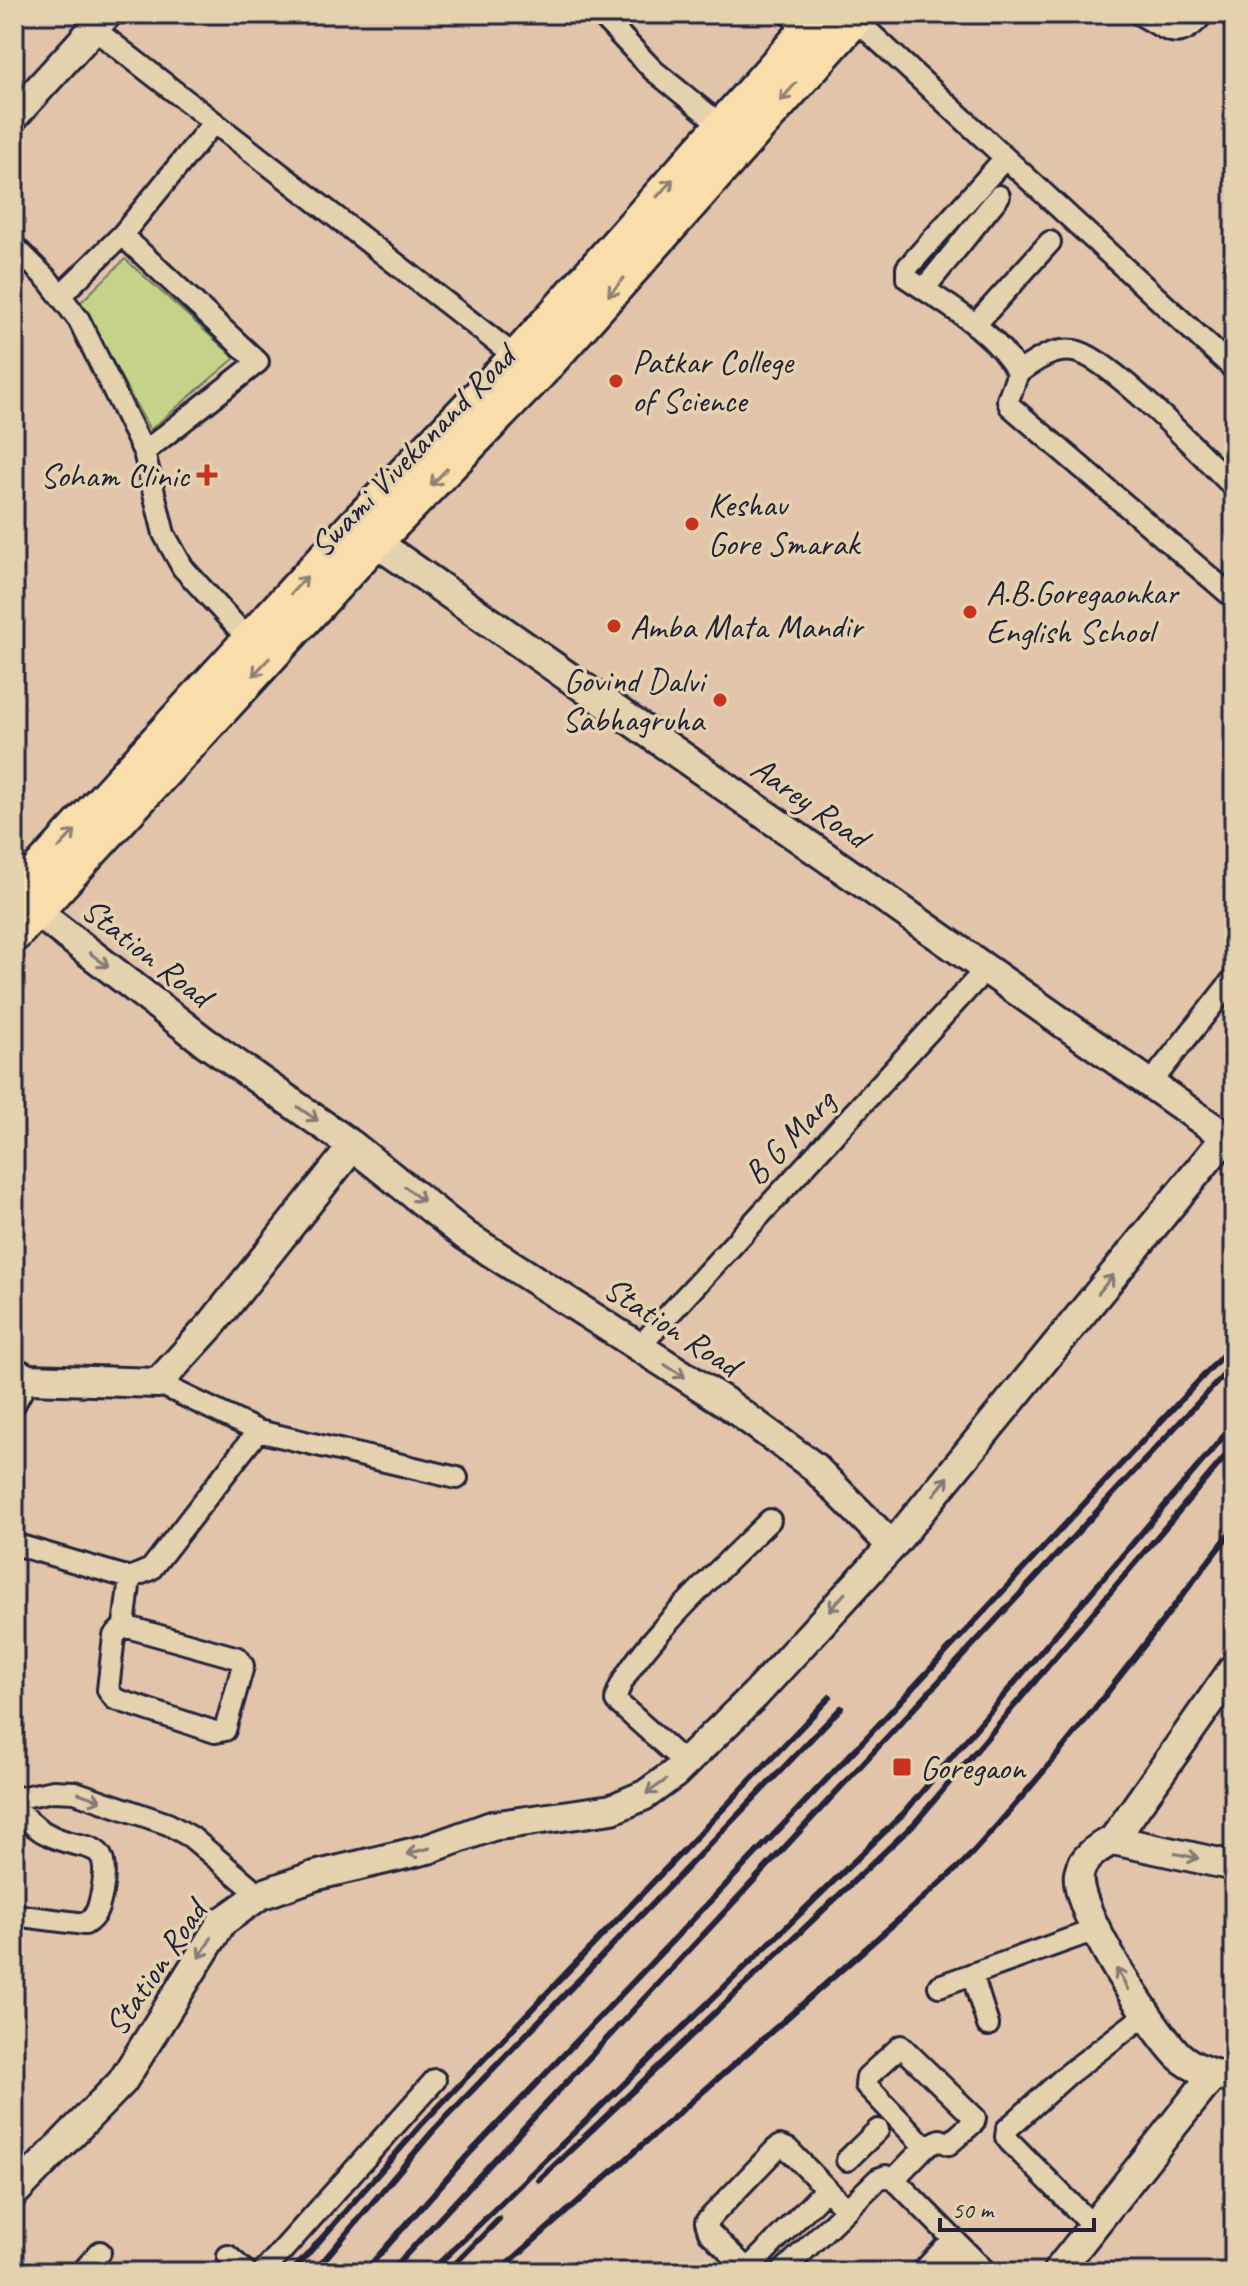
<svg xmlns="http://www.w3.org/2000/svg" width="1248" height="2286" viewBox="0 0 1248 2286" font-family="Caveat,sans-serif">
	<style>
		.park { fill: #c4d387; stroke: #737a61; stroke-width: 2 }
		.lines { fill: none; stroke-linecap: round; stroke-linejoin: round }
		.street-casing { stroke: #22223b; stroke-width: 26 }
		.secondary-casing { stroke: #22223b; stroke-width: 34 }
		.primary-casing { stroke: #22223b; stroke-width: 38 }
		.street { stroke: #e4d2af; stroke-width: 20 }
		.secondary { stroke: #e4d2af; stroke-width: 28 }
		.primary { stroke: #f9deab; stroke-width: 32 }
		.rail { stroke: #22223b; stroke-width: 6 }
		.oneway { stroke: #8e8073 }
		.oneway2 { stroke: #837a75 }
		.poi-dot { fill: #c8321e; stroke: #e4d2af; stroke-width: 3 }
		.labels { text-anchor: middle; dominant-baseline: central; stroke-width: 7; stroke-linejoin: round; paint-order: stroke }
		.poi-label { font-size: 34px; fill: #22223b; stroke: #e4d2af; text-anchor: start }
		.street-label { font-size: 34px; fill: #22223b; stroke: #e4d2af }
	</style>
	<rect width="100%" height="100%" fill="#e2c4ab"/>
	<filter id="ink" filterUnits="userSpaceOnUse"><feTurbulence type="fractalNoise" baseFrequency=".0125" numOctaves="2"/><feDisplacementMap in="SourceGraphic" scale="16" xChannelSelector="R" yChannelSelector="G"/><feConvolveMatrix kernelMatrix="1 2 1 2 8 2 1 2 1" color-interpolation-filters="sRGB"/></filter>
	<g filter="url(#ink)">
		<path class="park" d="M 125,259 L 235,358 L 150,430 L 80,303 Z"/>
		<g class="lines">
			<defs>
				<path id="street" d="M 86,14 L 94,29 L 516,357
					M 600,14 L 653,70 L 721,125
					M 789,14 L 815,37
					M 1139,14 C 1168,29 1177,45 1203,14
					M 855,19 L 1234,369
					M 1005,158 L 907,268 L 907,278 C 947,305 994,330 1018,373 L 1008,400 L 1010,406 L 1234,598
					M 122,235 L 258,362 L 144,452 L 164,534 L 183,568 L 249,640
					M 14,246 L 48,280 L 79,320 L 144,452
					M 924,289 L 999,196
					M 60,296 L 122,235 L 214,122
					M 975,325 L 1050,242
					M 1018,373 C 1035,361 1052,348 1074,351 C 1108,355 1205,459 1234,487
					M 1150,1084 L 1234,978
					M 639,1347 L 986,969
					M 158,1383 L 258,1431 L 457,1478
					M 14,1405 L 28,1379
					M 14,1544 L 130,1578 L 151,1569 L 258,1431
					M 124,1626 L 114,1636 L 108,1690 L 115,1699 L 215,1732 L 225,1730 L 243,1666 L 238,1658 L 124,1626 L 130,1578
					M 685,1763 L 616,1701 C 617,1663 738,1552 770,1520
					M 14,1799 L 53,1791 L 75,1792 L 168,1824 L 191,1837 L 260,1895
					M 14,1807 C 25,1817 35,1829 49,1835 C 85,1854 112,1834 102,1892 C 99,1906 97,1917 85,1924 L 14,1915
					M 972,1974 L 988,2025
					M 939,1986 L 1098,1929
					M 901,2046 L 975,2118 L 974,2122 L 949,2144 L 940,2140 L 925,2147 L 866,2085 L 867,2077 Z
					M 847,2160 L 878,2130
					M 894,2179 L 925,2147
					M 1093,2226 L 1010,2142 L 1006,2137 L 1007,2129 L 1067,2075 L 1145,2015
					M 228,2256 L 246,2272
					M 747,2270 L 826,2189
					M 82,2272 L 100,2252
					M 263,2272 L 435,2080
					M 750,2272 L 709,2232 L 706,2222 L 776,2149 L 780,2146 L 788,2149 L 846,2209
					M 782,2272 L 878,2179 L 886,2176 L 894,2179 L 986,2272
					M 922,2272 L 953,2239
					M 942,2272 L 964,2250"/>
				<path id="secondary" d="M 14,116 L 107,14
					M 37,912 L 205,1042 L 353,1146 L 466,1236 L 725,1402 L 813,1466 L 892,1546
					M 14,1372 L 28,1379 L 158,1383 L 212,1324 L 353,1146
					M 1113,1840 L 1234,1668
					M 1234,1866 L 1113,1840 C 1099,1847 1082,1857 1079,1874 C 1073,1909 1152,2028 1178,2055 C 1193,2069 1214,2075 1234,2079
					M 14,2193 L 122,2082 L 222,1922 L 260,1895 L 314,1876 L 428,1849 L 492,1826 L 612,1809 L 645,1795 L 674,1774 L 755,1695 L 892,1546 L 1226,1137 L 357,529
					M 1057,2272 L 1213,2075"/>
				<path id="primary" d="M 14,896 L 353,526 L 516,357 L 820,14
					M 14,936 L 376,542 L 539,374 L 860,14"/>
			</defs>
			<use href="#street" class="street-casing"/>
			<use href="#secondary" class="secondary-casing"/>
			<use href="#primary" class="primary-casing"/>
			<use href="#street" class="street"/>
			<use href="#secondary" class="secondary"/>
			<use href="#primary" class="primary"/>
			<path class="rail" d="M 539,2180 L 915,1823 L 1234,1446
				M 292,2272 L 422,2124 L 830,1697
				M 314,2272 L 433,2131 L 841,1708
				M 364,2272 L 467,2156 L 867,1737 L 1234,1343
				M 390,2272 L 1234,1364
				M 430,2272 L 904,1813 L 1234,1424
				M 447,2272 L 499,2219
				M 498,2272 L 963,1863 C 1061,1758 1146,1642 1234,1528"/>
		</g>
		<defs><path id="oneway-shaft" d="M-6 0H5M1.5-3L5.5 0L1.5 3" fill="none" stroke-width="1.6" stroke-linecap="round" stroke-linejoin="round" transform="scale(2)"/></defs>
		<g class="oneway">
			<use href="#oneway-shaft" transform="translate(788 92) rotate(131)"/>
			<use href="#oneway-shaft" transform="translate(665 188) rotate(-48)"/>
			<use href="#oneway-shaft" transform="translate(616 287) rotate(131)"/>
			<use href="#oneway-shaft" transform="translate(439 477) rotate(134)"/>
			<use href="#oneway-shaft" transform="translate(299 585) rotate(-47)"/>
			<use href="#oneway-shaft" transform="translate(261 667) rotate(133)"/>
			<use href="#oneway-shaft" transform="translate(67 839) rotate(-47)"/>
		</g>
		<g class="oneway2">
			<use href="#oneway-shaft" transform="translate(99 960) rotate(38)"/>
			<use href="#oneway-shaft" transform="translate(308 1114) rotate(35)"/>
			<use href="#oneway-shaft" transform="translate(414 1194) rotate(39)"/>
			<use href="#oneway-shaft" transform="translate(1106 1284) rotate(-51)"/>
			<use href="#oneway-shaft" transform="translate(675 1371) rotate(32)"/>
			<use href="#oneway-shaft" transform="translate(941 1486) rotate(-51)"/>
			<use href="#oneway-shaft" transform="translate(837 1602) rotate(132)"/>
			<use href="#oneway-shaft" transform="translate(656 1787) rotate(145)"/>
			<use href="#oneway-shaft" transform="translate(90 1797) rotate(19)"/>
			<use href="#oneway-shaft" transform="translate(418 1851) rotate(166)"/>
			<use href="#oneway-shaft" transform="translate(1187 1856) rotate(12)"/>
			<use href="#oneway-shaft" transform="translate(205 1948) rotate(122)"/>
			<use href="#oneway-shaft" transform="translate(1122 1979) rotate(-119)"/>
		</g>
	</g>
	<g class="poi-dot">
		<circle cx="616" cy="381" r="8"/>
		<path d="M203 463h8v8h8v8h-8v8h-8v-8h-8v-8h8z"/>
		<circle cx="692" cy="524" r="8"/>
		<circle cx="970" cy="612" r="8"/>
		<circle cx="614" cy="626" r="8"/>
		<circle cx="720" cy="700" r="8"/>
		<rect x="892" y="1757" width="20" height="20" rx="4"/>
	</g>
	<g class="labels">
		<g class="poi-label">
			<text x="632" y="361">Patkar College<tspan x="632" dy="39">of Science</tspan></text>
			<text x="189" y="475" text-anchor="end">Soham Clinic</text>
			<text x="708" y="504">Keshav<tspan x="708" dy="39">Gore Smarak</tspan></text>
			<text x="986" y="592">A.B.Goregaonkar<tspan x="986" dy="39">English School</tspan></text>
			<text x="630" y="626">Amba Mata Mandir</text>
			<text x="704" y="680" text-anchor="end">Govind Dalvi<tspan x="704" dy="39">Sabhagruha</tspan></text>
			<text x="920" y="1767">Goregaon</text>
		</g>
		<g class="street-label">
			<text transform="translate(412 451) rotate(-46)">Swami Vivekanand Road</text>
			<text transform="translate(810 802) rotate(35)">Aarey Road</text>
			<text transform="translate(147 952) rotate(38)">Station Road</text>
			<text transform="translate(789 1137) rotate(-47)">B G Marg</text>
			<text transform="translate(672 1326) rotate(33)">Station Road</text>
			<text transform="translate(155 1968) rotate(-56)">Station Road</text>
		</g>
	</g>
	<rect width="1248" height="2286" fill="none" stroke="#e4d2af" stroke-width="48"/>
	<rect x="24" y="24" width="1200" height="2238" fill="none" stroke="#22223b" stroke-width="3" filter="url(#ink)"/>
	<path d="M940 2218v12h154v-12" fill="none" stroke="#22223b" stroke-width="4"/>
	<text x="952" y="2218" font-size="24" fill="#22223b" stroke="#e4d2af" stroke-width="6" paint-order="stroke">50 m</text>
</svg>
